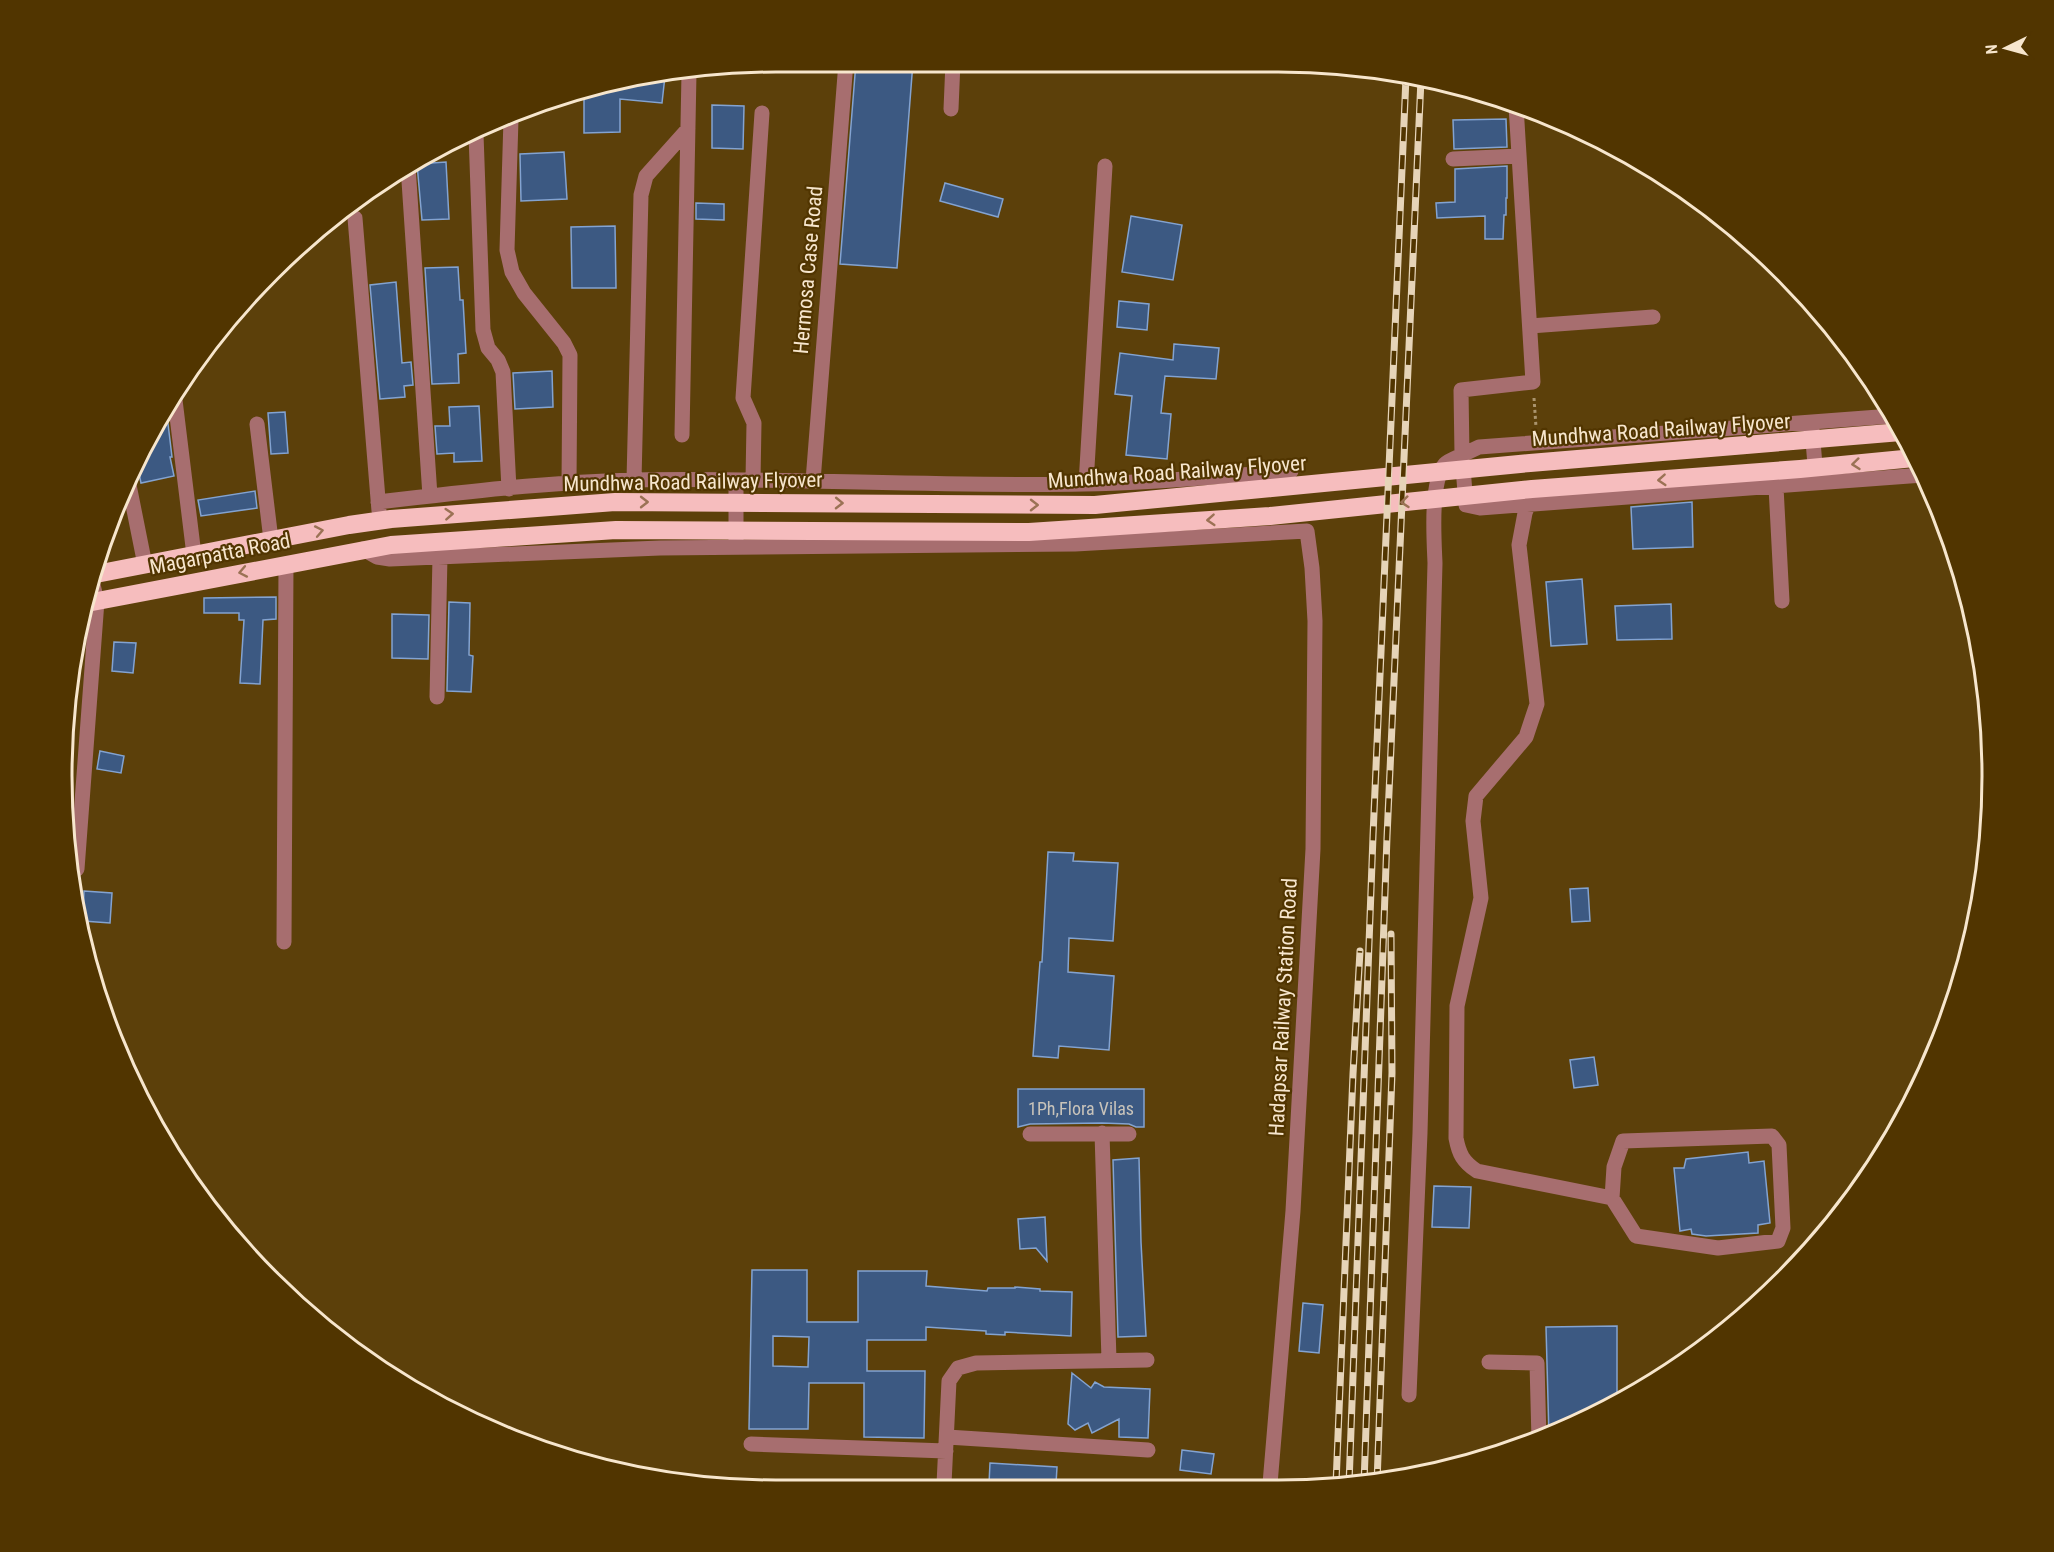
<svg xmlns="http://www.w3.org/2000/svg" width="2054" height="1552" viewBox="0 0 2054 1552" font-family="'Roboto Condensed',sans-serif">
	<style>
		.building { fill: #3c5982; stroke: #83a3d1; stroke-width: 1.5; fill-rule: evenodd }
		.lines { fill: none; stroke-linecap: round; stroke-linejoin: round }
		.path { stroke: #aa946d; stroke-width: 3; stroke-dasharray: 3 3; stroke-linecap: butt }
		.minor { stroke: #a76e6f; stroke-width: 15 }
		.highway { stroke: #f6bdbe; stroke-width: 18 }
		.rail-casing { stroke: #e6d4b8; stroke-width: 7 }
		.rail { stroke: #513500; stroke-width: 4.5; stroke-dasharray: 14; stroke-linecap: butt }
		.oneway { stroke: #9b7255 }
		.labels { text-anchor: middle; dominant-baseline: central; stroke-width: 4.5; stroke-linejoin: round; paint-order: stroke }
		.number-label { font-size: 18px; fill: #c8c3ba }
		.street-label { font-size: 21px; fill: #f7e6cd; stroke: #513500 }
		.rim { fill: none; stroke: #f7e6cd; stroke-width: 3 }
	</style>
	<rect width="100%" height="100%" fill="#5c400a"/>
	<path class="building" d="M 856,62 L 913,62 L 897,268 L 840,264 Z
		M 665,76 L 662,103 L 620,99 L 620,132 L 584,133 L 584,89 L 591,86 Z
		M 712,105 L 744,106 L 743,149 L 712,148 Z
		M 1506,119 L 1507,147 L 1454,149 L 1453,120 Z
		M 564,152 L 567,199 L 521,201 L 520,154 Z
		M 446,162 L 449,219 L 422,220 L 417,164 Z
		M 1507,166 L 1507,198 L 1506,198 L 1506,215 L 1504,215 L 1503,239 L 1485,239 L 1485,216 L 1437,218 L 1436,203 L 1455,202 L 1455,169 Z
		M 945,183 L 1003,199 L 998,217 L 940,201 Z
		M 696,203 L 724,204 L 724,220 L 696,219 Z
		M 1131,216 L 1182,225 L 1173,280 L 1122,272 Z
		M 615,226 L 616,288 L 572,288 L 571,227 Z
		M 458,267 L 460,300 L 463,300 L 466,353 L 458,354 L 459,383 L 432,384 L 425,268 Z
		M 396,282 L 402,363 L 411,362 L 413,385 L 404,386 L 405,397 L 380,399 L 370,285 Z
		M 1119,301 L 1149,304 L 1147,330 L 1117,327 Z
		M 1174,344 L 1219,348 L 1216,379 L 1165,376 L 1161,413 L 1171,414 L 1167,459 L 1126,455 L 1132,396 L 1115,394 L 1120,353 L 1173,360 Z
		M 552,371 L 553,407 L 515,409 L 513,373 Z
		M 479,406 L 482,461 L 454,462 L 454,453 L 437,454 L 435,426 L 450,426 L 449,407 Z
		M 166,407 L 172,457 L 170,457 L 174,476 L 141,483 L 136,459 Z
		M 285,412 L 288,453 L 271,454 L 268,413 Z
		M 255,491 L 257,508 L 201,516 L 198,500 Z
		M 1692,502 L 1693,547 L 1633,549 L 1631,507 Z
		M 1582,579 L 1587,644 L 1551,646 L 1546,582 Z
		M 276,597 L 276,619 L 263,620 L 260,684 L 240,683 L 244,620 L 239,620 L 239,613 L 204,613 L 204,598 Z
		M 449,602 L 470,603 L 469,655 L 473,656 L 471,692 L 447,691 Z
		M 1671,604 L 1672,639 L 1617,640 L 1615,606 Z
		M 392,614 L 429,615 L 428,659 L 392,658 Z
		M 114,642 L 136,643 L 133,673 L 112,671 Z
		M 100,751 L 124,756 L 121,773 L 97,769 Z
		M 1048,852 L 1074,853 L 1073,861 L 1118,863 L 1113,941 L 1069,938 L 1068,972 L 1114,976 L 1109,1050 L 1059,1046 L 1058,1058 L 1033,1056 L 1040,962 L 1042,962 Z
		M 1588,888 L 1590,921 L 1572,922 L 1570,889 Z
		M 84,891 L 112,893 L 110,923 L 83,921 Z
		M 1594,1057 L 1598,1085 L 1574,1088 L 1570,1060 Z
		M 1018,1089 L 1144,1089 L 1144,1127 L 1136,1127 L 1129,1124 L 1102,1123 L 1030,1124 L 1018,1127 Z
		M 1748,1152 L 1749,1163 L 1764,1161 L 1770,1223 L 1758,1225 L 1758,1233 L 1706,1236 L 1692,1234 L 1691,1229 L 1680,1231 L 1674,1168 L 1684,1168 L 1686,1159 Z
		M 1139,1158 L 1141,1242 L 1146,1336 L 1118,1337 L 1113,1160 Z
		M 1434,1186 L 1471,1187 L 1469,1228 L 1432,1227 Z
		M 1045,1217 L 1047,1261 L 1036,1248 L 1020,1249 L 1018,1219 Z
		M 752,1270 L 807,1270 L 807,1322 L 858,1322 L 858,1271 L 927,1271 L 926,1286 L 987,1291 L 988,1288 L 1015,1288 L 1015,1287 L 1040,1289 L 1040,1291 L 1072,1292 L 1071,1336 L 1005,1332 L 1005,1335 L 986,1334 L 986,1331 L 926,1327 L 926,1340 L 867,1340 L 867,1371 L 925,1371 L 924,1438 L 864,1437 L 864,1383 L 809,1383 L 808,1429 L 749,1429 ZM 773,1336 L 809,1337 L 808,1367 L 773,1366 Z
		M 1303,1303 L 1323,1305 L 1319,1353 L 1299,1351 Z
		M 1617,1326 L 1617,1401 L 1549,1437 L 1546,1327 Z
		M 1072,1373 L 1091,1388 L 1095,1382 L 1104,1387 L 1150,1389 L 1148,1438 L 1119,1437 L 1119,1419 L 1092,1433 L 1088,1423 L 1075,1430 L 1068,1424 Z
		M 1182,1450 L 1214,1454 L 1211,1474 L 1180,1470 Z
		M 990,1463 L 1057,1467 L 1056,1484 L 989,1484 Z"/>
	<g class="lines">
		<path class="path" d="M 1534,398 L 1536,427"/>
		<path class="minor" d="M 951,109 L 953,62
			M 511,119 L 507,250 L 512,272 L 524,293 L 564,343 L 570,355 L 569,484
			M 476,134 L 483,330 L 488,348 L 498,360 L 503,372 L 509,489
			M 1453,159 L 1519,156
			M 408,166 L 430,496
			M 355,218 L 379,511
			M 1530,326 L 1653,317
			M 174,392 L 194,555
			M 1892,416 L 1479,447 L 1462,455 L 1466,505 L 1480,508 L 1923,475
			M 257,424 L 271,540
			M 1812,429 L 1816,477
			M 682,435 L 689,73
			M 128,480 L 145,565
			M 634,480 L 641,195 L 646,176 L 688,129
			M 753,480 L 754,423 L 743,398 L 762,113
			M 813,481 L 846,62
			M 1086,484 L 1105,166
			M 1776,487 L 1782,601
			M 378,502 C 463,492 549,482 635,480 C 785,477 934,487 1084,484 C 1153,483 1222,476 1291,471
			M 1529,503 L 1525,513 L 1519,545 L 1537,704 L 1526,737 L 1476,796 L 1473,821 L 1481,898 L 1457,1006 L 1456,1138 C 1459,1154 1463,1162 1477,1171 L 1612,1198 L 1636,1236 L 1718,1248 L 1778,1241 L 1783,1228 L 1779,1145 L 1772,1136 L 1623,1141 L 1614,1167 L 1612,1198
			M 736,540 L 736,480
			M 363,549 L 377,557 L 390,559 L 660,548 L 1075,544 L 1307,531 L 1312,568 L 1315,621 L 1313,849 L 1293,1211 L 1270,1484
			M 437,697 L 440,556
			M 77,869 L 97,601 L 93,585
			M 284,942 L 286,564
			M 1925,1075 L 1943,1035
			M 1102,1133 L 1109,1360
			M 1030,1134 L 1129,1134
			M 1489,1362 L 1537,1363 L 1539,1440
			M 1409,1395 L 1420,1133 L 1435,563 C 1434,539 1430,482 1445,464 C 1449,460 1458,457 1462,455 L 1461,390 L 1533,382 L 1516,106
			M 947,1437 L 1148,1450
			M 751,1444 L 946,1451
			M 944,1484 L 949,1381 L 958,1368 L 976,1363 L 1147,1360"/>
		<path class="highway" d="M 96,574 L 349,525 L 391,519 L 615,502 L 1095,505 L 1530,463 L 1901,432
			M 87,603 L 391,545 L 616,530 L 1029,532 L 1270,516 L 1532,489 L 1800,469 L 1914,458"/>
		<defs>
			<path id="rail" d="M 1377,1483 L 1392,1073 L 1391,934
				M 1336,1484 L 1353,1074 L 1360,951
				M 1349,1484 L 1373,836 L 1406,77
				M 1364,1484 L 1387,837 L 1421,79"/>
		</defs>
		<use href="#rail" class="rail-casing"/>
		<use href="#rail" class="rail"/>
	</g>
	<defs><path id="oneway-chevron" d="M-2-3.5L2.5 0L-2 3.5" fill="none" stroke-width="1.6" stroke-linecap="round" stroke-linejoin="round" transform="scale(1.5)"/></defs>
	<g class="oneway">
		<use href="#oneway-chevron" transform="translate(1856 464) rotate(174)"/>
		<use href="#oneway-chevron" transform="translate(1662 480) rotate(176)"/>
		<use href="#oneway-chevron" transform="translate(644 502)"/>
		<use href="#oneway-chevron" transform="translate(1405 502) rotate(174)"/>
		<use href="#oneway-chevron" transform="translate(839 503) rotate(1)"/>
		<use href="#oneway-chevron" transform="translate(1034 505)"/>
		<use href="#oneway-chevron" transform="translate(449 514) rotate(-4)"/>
		<use href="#oneway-chevron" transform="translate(1211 520) rotate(176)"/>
		<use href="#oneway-chevron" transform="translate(319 531) rotate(-11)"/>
		<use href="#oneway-chevron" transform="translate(243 572) rotate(169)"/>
	</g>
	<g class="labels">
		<g class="number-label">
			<text x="1081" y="1108">1Ph,Flora Vilas</text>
		</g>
		<g class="street-label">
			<text transform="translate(808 270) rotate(-85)">Hermosa Case Road</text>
			<text transform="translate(1661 430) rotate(-4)">Mundhwa Road Railway Flyover</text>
			<text transform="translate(1177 472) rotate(-4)">Mundhwa Road Railway Flyover</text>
			<text transform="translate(693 482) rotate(-1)">Mundhwa Road Railway Flyover</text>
			<text transform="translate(220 554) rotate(-11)">Magarpatta Road</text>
			<text transform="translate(1283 1007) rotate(-87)">Hadapsar Railway Station Road</text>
		</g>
	</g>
	<path d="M0 0H2054V1552H0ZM776 72H1278A704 704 0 0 1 1982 776V776A704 704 0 0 1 1278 1480H776A704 704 0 0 1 72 776V776A704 704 0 0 1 776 72Z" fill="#513500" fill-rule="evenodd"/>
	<path class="rim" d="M776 72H1278A704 704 0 0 1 1982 776V776A704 704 0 0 1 1278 1480H776A704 704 0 0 1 72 776V776A704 704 0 0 1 776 72Z"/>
	<g transform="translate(2006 48) rotate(265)" stroke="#513500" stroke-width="4.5" paint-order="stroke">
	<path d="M0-4.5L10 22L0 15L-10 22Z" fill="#f7e6cd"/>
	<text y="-9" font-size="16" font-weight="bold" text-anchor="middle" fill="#f7e6cd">N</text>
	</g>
</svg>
